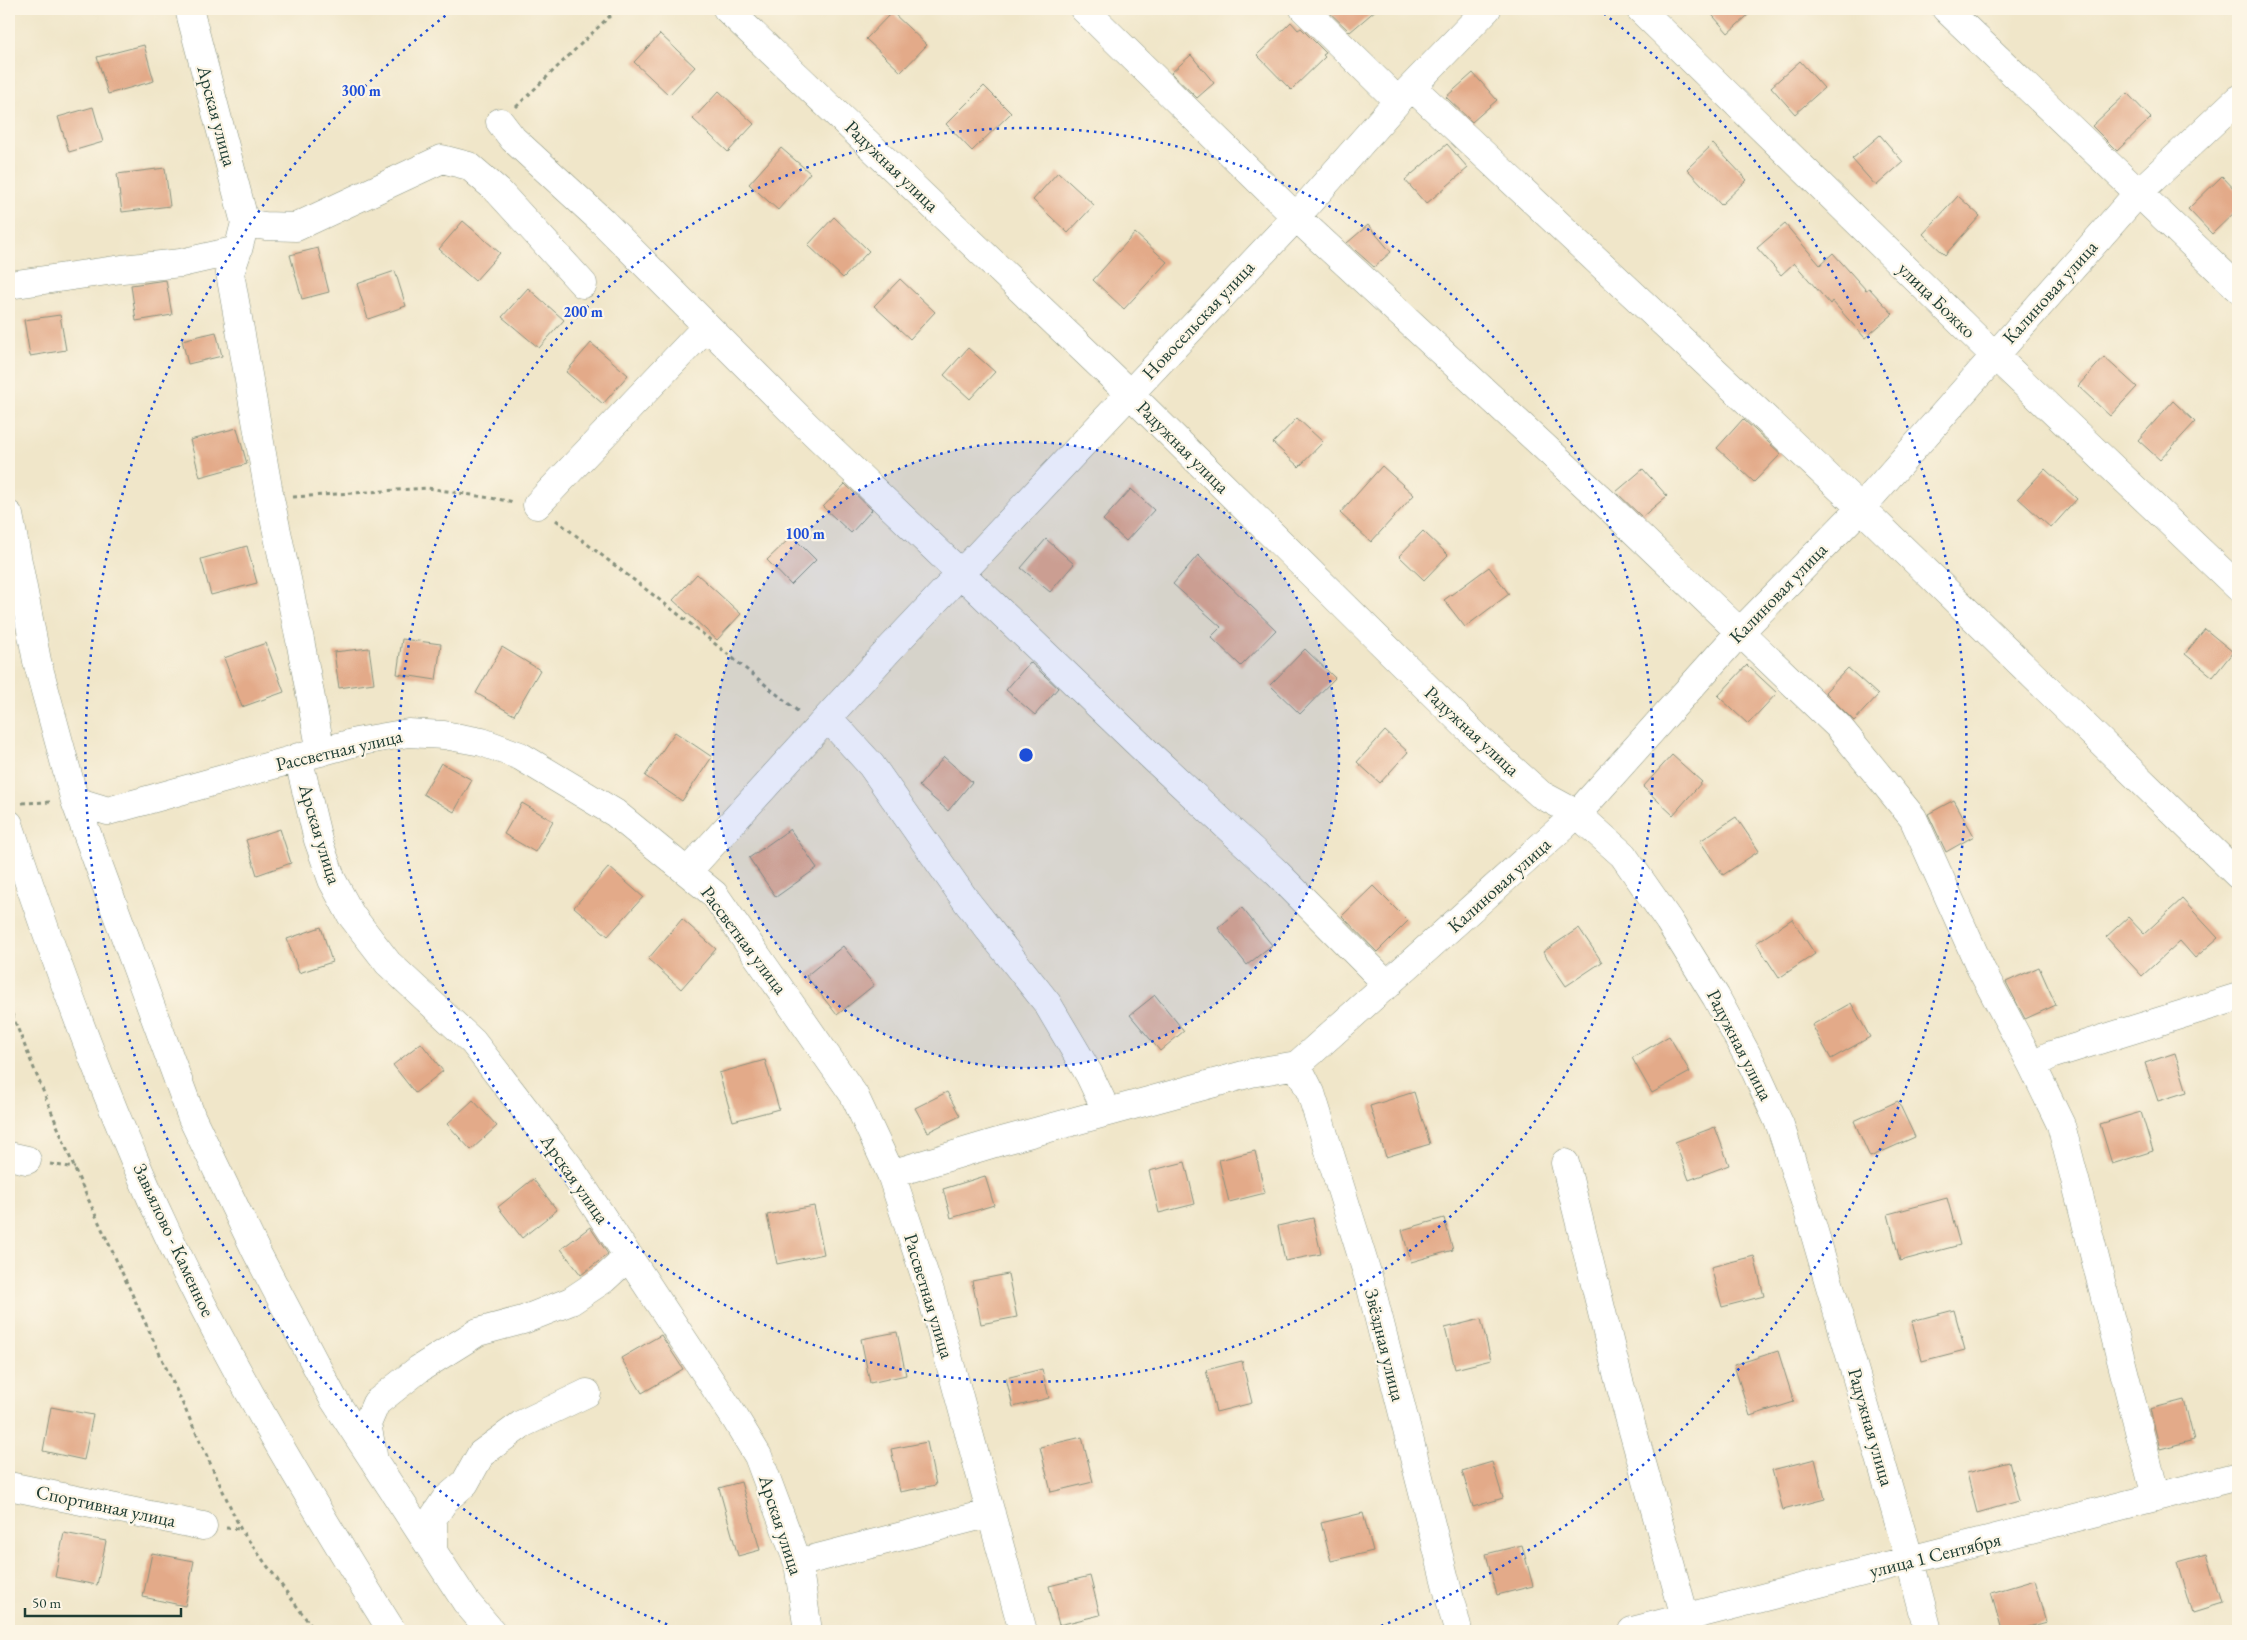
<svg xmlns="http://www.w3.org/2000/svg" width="2247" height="1640" viewBox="0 0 2247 1640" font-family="'EB Garamond',serif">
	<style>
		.building { fill: #e3aa89 }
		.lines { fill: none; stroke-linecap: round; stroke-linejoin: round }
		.minor-casing { stroke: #88927e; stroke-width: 29 }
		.major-casing { stroke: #88927e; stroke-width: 29 }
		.path { stroke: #88927e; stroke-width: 3; stroke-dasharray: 4 4; stroke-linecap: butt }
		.minor { stroke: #fff; stroke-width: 28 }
		.major { stroke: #fff; stroke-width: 28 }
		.ring { fill: none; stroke: #1d4ed8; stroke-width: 2.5; stroke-dasharray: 2.5 5 }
		.labels { text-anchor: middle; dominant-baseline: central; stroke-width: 4.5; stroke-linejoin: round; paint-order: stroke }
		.street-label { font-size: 19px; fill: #1f3d34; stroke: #fcf5e5 }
		.centre { fill: #1d4ed8; stroke: #fcf5e5; stroke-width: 2.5 }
		.ring-label { font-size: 15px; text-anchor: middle; font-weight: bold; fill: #1d4ed8; stroke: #fcf5e5; stroke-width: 4.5; stroke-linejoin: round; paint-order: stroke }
	</style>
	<rect width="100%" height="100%" fill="#fcf5e5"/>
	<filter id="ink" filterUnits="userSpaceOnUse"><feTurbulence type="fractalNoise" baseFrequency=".02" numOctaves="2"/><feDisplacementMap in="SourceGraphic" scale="10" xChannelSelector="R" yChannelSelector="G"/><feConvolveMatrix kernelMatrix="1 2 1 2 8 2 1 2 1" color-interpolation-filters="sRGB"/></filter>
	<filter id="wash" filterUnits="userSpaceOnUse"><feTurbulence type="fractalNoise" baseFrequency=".0096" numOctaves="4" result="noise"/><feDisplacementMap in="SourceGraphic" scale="20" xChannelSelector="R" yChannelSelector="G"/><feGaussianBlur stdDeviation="1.12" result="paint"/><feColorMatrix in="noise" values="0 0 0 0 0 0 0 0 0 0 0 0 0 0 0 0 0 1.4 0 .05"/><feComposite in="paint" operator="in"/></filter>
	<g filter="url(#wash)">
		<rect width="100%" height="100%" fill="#f0e6c9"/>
		<g id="blocks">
			<path class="building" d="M 1326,9 L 1377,9 L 1350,32 Z
				M 1707,9 L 1755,9 L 1728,33 Z
				M 892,12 L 927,45 L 901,72 L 866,39 Z
				M 1291,22 L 1298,30 L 1301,28 L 1326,53 L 1323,55 L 1325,57 L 1291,90 L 1257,55 Z
				M 660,34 L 695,67 L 669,95 L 634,62 Z
				M 144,45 L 154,81 L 108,94 L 97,57 Z
				M 1191,55 L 1214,83 L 1197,98 L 1171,73 Z
				M 1800,61 L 1824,88 L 1795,114 L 1771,87 Z
				M 1473,73 L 1497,100 L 1472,122 L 1446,97 Z
				M 984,86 L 1011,113 L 972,151 L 946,124 Z
				M 719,91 L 754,124 L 728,152 L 693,119 Z
				M 2127,93 L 2151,118 L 2117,151 L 2092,126 Z
				M 93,107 L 103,142 L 69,152 L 58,117 Z
				M 1880,135 L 1903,162 L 1876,186 L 1852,159 Z
				M 1447,144 L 1468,168 L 1426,204 L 1405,180 Z
				M 1713,144 L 1747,180 L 1721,205 L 1687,169 Z
				M 781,148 L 810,173 L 778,210 L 749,184 Z
				M 165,168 L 170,206 L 122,212 L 117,174 Z
				M 1058,172 L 1094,205 L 1068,233 L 1033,200 Z
				M 2222,176 L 2238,193 L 2238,209 L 2212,234 L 2188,209 Z
				M 1958,196 L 1980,216 L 1945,255 L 1923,234 Z
				M 834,217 L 869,251 L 843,278 L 808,245 Z
				M 463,221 L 500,253 L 475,281 L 439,249 Z
				M 1785,224 L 1820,265 L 1833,253 L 1866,290 L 1869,288 L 1893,314 L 1865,338 L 1832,301 L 1830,304 L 1794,263 L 1781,275 L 1757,248 Z
				M 1368,225 L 1391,252 L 1374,267 L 1347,243 Z
				M 1135,233 L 1167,262 L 1124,309 L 1093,280 Z
				M 318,248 L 329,292 L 302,299 L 290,255 Z
				M 395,271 L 406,306 L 368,319 L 357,284 Z
				M 900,279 L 935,312 L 910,339 L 874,306 Z
				M 166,280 L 172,315 L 136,321 L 131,285 Z
				M 528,288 L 564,320 L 539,348 L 502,317 Z
				M 60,315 L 66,350 L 30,356 L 24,320 Z
				M 216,332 L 222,356 L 188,364 L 182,340 Z
				M 591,343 L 628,375 L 603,404 L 566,372 Z
				M 968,348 L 995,372 L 970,399 L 944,375 Z
				M 2104,357 L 2137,387 L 2110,416 L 2078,386 Z
				M 2173,401 L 2195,422 L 2160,460 L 2138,440 Z
				M 1297,418 L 1323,442 L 1299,467 L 1273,443 Z
				M 1743,419 L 1781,454 L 1754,482 L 1717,448 Z
				M 237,428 L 247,464 L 200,477 L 190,440 Z
				M 1382,466 L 1414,495 L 1371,542 L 1340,513 Z
				M 1643,469 L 1667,496 L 1642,517 L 1616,492 Z
				M 2045,469 L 2077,499 L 2051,528 L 2018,498 Z
				M 845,484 L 872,510 L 851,533 L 823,507 Z
				M 1131,489 L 1154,510 L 1126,541 L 1103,520 Z
				M 1423,531 L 1448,555 L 1424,580 L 1399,556 Z
				M 792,536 L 816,560 L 791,585 L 767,560 Z
				M 1046,539 L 1074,564 L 1050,592 L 1021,568 Z
				M 247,546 L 257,583 L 211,595 L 201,559 Z
				M 1198,555 L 1276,630 L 1241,666 L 1211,637 L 1221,627 L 1173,584 Z
				M 1489,567 L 1509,594 L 1465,627 L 1444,600 Z
				M 697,574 L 741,614 L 717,640 L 673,600 Z
				M 2205,629 L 2233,652 L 2213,677 L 2185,654 Z
				M 402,639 L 441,644 L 436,680 L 397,674 Z
				M 266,643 L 284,692 L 242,707 L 224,658 Z
				M 502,647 L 540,670 L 514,715 L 476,693 Z
				M 369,648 L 374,683 L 339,688 L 334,652 Z
				M 1305,649 L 1335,678 L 1300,714 L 1270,685 Z
				M 1030,662 L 1058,688 L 1035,715 L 1006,690 Z
				M 1747,665 L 1777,693 L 1748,724 L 1718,696 Z
				M 1848,668 L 1878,695 L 1854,721 L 1825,692 Z
				M 1385,731 L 1408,752 L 1380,783 L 1357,762 Z
				M 675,732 L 712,757 L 682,801 L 645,776 Z
				M 1672,755 L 1702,782 L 1673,815 L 1643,787 Z
				M 944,757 L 972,782 L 948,811 L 919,786 Z
				M 441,763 L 472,780 L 454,812 L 423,794 Z
				M 1954,800 L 1974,836 L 1946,852 L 1928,814 Z
				M 522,803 L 553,821 L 535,852 L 504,834 Z
				M 1736,817 L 1759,851 L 1723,875 L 1700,841 Z
				M 280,829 L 291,863 L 257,875 L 246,840 Z
				M 790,829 L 817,868 L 776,897 L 749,858 Z
				M 609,867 L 643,897 L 608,936 L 574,907 Z
				M 1373,886 L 1408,921 L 1377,952 L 1342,916 Z
				M 2182,899 L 2218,938 L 2195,958 L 2180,941 L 2142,976 L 2106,937 L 2128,917 L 2144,934 Z
				M 1242,908 L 1272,945 L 1247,965 L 1218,928 Z
				M 682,919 L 716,949 L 681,989 L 648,959 Z
				M 1792,919 L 1815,954 L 1779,978 L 1756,943 Z
				M 321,927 L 332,962 L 299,973 L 287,939 Z
				M 1579,928 L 1602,962 L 1566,986 L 1543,952 Z
				M 843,946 L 874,985 L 837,1015 L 806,976 Z
				M 2039,967 L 2056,1005 L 2025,1019 L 2006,982 Z
				M 1155,995 L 1184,1031 L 1160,1051 L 1130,1015 Z
				M 1851,1003 L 1870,1037 L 1831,1059 L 1812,1025 Z
				M 1669,1036 L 1690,1072 L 1652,1093 L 1632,1058 Z
				M 421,1043 L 443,1071 L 415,1093 L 393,1065 Z
				M 2175,1053 L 2187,1092 L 2158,1101 L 2145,1063 Z
				M 765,1060 L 779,1109 L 733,1121 L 719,1073 Z
				M 947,1092 L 960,1116 L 928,1132 L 915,1108 Z
				M 1414,1092 L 1430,1144 L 1386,1157 L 1370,1106 Z
				M 473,1100 L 497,1126 L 471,1150 L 447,1124 Z
				M 1898,1101 L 1915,1137 L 1870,1157 L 1854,1121 Z
				M 2141,1112 L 2153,1151 L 2112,1164 L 2100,1124 Z
				M 1715,1127 L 1729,1165 L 1689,1180 L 1675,1142 Z
				M 1255,1151 L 1265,1193 L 1229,1202 L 1219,1160 Z
				M 1185,1162 L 1195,1204 L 1159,1213 L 1149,1171 Z
				M 985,1176 L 994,1205 L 951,1218 L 943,1189 Z
				M 533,1179 L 557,1210 L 522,1238 L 498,1207 Z
				M 1947,1198 L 1960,1245 L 1900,1261 L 1888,1214 Z
				M 814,1206 L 824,1254 L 777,1264 L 767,1215 Z
				M 1313,1218 L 1321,1254 L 1285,1261 L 1278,1226 Z
				M 1444,1218 L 1453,1250 L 1411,1262 L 1402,1230 Z
				M 590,1227 L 608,1254 L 581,1275 L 561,1249 Z
				M 1754,1256 L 1764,1296 L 1722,1307 L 1711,1267 Z
				M 1008,1274 L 1017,1317 L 981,1324 L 972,1281 Z
				M 1954,1310 L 1965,1350 L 1922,1361 L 1912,1321 Z
				M 1481,1319 L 1491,1360 L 1455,1369 L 1445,1328 Z
				M 897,1332 L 906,1375 L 870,1383 L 861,1339 Z
				M 661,1335 L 683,1369 L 642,1393 L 621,1358 Z
				M 1778,1351 L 1794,1402 L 1750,1416 L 1734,1365 Z
				M 1242,1361 L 1252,1403 L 1216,1412 L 1206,1370 Z
				M 1042,1369 L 1049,1398 L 1013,1407 L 1006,1378 Z
				M 2184,1400 L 2194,1440 L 2160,1449 L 2150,1409 Z
				M 51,1407 L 93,1415 L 84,1460 L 43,1451 Z
				M 1082,1437 L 1093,1482 L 1051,1492 L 1040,1447 Z
				M 927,1442 L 936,1485 L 900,1492 L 891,1449 Z
				M 1815,1459 L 1825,1499 L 1783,1510 L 1772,1470 Z
				M 1492,1462 L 1503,1498 L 1473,1507 L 1462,1471 Z
				M 2009,1462 L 2019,1501 L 1977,1513 L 1967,1473 Z
				M 741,1482 L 760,1550 L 738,1556 L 719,1488 Z
				M 1363,1513 L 1373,1551 L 1331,1561 L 1321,1523 Z
				M 64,1533 L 106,1541 L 97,1585 L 55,1577 Z
				M 1522,1545 L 1533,1586 L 1497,1595 L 1486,1554 Z
				M 152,1553 L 194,1561 L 185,1606 L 143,1597 Z
				M 2207,1554 L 2222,1604 L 2193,1613 L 2178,1562 Z
				M 1090,1576 L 1100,1615 L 1059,1625 L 1049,1586 Z
				M 2035,1580 L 2047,1622 L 2014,1631 L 2002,1631 L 1991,1593 Z"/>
		</g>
	</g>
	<g filter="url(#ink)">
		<use href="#blocks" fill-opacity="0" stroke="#88927e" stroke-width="1"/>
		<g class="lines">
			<defs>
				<path id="minor" d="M 189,9 L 245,223 L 238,250 L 230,273 L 270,499 L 300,640 L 321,752
					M 727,9 L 1129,393 L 1479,739 L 1540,794 L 1577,814 L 1623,855 L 1669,921 L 1716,997 L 1753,1066 L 1780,1125 L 1808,1211 L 1910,1561 L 1928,1631
					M 1084,9 L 1296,217 L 1606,504 L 1838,726 L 1913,818 L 1981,969 L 2032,1065 L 2061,1125 L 2156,1497
					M 1304,9 L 1398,101
					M 1640,9 L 1994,355 L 2238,587
					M 1946,9 L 2238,288
					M 1412,87 L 1861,508 L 2238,875
					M 500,122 L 513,139 L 601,220 L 807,426 L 1150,755 L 1277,873 L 1388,985
					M 245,223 L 265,226 L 296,227 L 442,159 L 469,166 L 498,191 L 583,284
					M 9,285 L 122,269 L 181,263 L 238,250
					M 537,505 L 707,326
					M 9,515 L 37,661 L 75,801 L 192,1118 L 256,1251 L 333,1398 L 466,1602 L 491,1631
					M 828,718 L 871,765 L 967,902 L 1047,1003 L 1089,1074 L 1107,1112
					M 298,757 L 318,840 L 332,880 L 351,915 L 388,963 L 473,1042 L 568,1165 L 735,1418 L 758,1456 L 798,1563 L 808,1631
					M 75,801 L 108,811 L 356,742 L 408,733 L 444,735 L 482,742 L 520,756 L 615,813 L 714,894 L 854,1095 L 891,1174 L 931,1294 L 1023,1631
					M 688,871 L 887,652 L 1296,217 L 1398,101 L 1487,9
					M 1297,1065 L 1577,814 L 1740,632 L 1861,508 L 2139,192 L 2238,99
					M 1297,1065 L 1311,1093 L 1368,1276 L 1458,1631
					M 2032,1065 L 2051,1055 L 2238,997
					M 9,1156 L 27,1160
					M 1565,1163 L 1619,1381 L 1689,1631
					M 891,1174 L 998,1142 L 1251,1073 L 1297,1065
					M 373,1455 L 367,1424 L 376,1403 L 419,1369 L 478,1332 L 523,1320 L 571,1301 L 604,1279 L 629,1256
					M 9,1486 L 203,1526
					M 433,1551 L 433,1518 L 445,1500 L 465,1483 L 481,1454 L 522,1424 L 587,1393
					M 798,1563 L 991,1513
					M 1632,1631 L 2238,1476"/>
				<path id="major" d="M 9,824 C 52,953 99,1082 155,1207 C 222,1354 306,1494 392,1631"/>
			</defs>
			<use href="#minor" class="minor-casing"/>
			<use href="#major" class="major-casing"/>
			<path class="path" d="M 516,107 L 617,9
				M 293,497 L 428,488 L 515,502
				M 556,520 L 687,621 L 800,713
				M 22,803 L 51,802
				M 9,1007 L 78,1177 L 241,1530 L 315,1631
				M 50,1164 L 75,1168
				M 226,1528 L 240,1529"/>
			<use href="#minor" class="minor"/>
			<use href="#major" class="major"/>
		</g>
	</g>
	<circle cx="1026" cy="755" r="313" fill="#1d4ed8" fill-opacity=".12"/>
	<g class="ring">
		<circle cx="1026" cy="755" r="313"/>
		<circle cx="1026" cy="755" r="627"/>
		<path d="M681 1630A940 940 0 0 1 454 9M1598 9A940 940 0 0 1 1371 1630"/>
	</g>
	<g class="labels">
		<g class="street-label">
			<text transform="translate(217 116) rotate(75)">Арская улица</text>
			<text transform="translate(892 166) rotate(44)">Радужная улица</text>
			<text transform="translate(2050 292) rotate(-48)">Калиновая улица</text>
			<text transform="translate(1937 300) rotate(44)">улица Божко</text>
			<text transform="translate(1198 320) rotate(-47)">Новосельская улица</text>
			<text transform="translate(1183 447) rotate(45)">Радужная улица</text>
			<text transform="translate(1778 593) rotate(-46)">Калиновая улица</text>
			<text transform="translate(1472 731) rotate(43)">Радужная улица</text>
			<text transform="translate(339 750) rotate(-13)">Рассветная улица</text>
			<text transform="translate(320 834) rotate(73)">Арская улица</text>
			<text transform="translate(1499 885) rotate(-42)">Калиновая улица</text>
			<text transform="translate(744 940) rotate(53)">Рассветная улица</text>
			<text transform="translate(1740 1045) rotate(63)">Радужная улица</text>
			<text transform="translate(575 1179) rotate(55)">Арская улица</text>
			<text transform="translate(174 1240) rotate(65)">Завьялово - Каменное</text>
			<text transform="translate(929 1296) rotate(73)">Рассветная улица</text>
			<text transform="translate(1385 1345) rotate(76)">Звёздная улица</text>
			<text transform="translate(1871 1427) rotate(74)">Радужная улица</text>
			<text transform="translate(106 1506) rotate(12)">Спортивная улица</text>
			<text transform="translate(781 1525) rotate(72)">Арская улица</text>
			<text transform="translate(1935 1555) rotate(-14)">улица 1 Сентября</text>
		</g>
	</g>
	<circle cx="1026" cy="755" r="8" class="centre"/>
	<g class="ring-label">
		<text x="361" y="96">300 m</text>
		<text x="583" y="317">200 m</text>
		<text x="805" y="539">100 m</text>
	</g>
	<rect width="2247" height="1640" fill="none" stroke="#fcf5e5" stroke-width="30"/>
	<path d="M25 1608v8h156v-8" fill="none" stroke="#1f3d34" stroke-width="2.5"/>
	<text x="32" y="1608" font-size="15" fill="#1f3d34" stroke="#fcf5e5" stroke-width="4" paint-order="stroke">50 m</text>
</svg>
